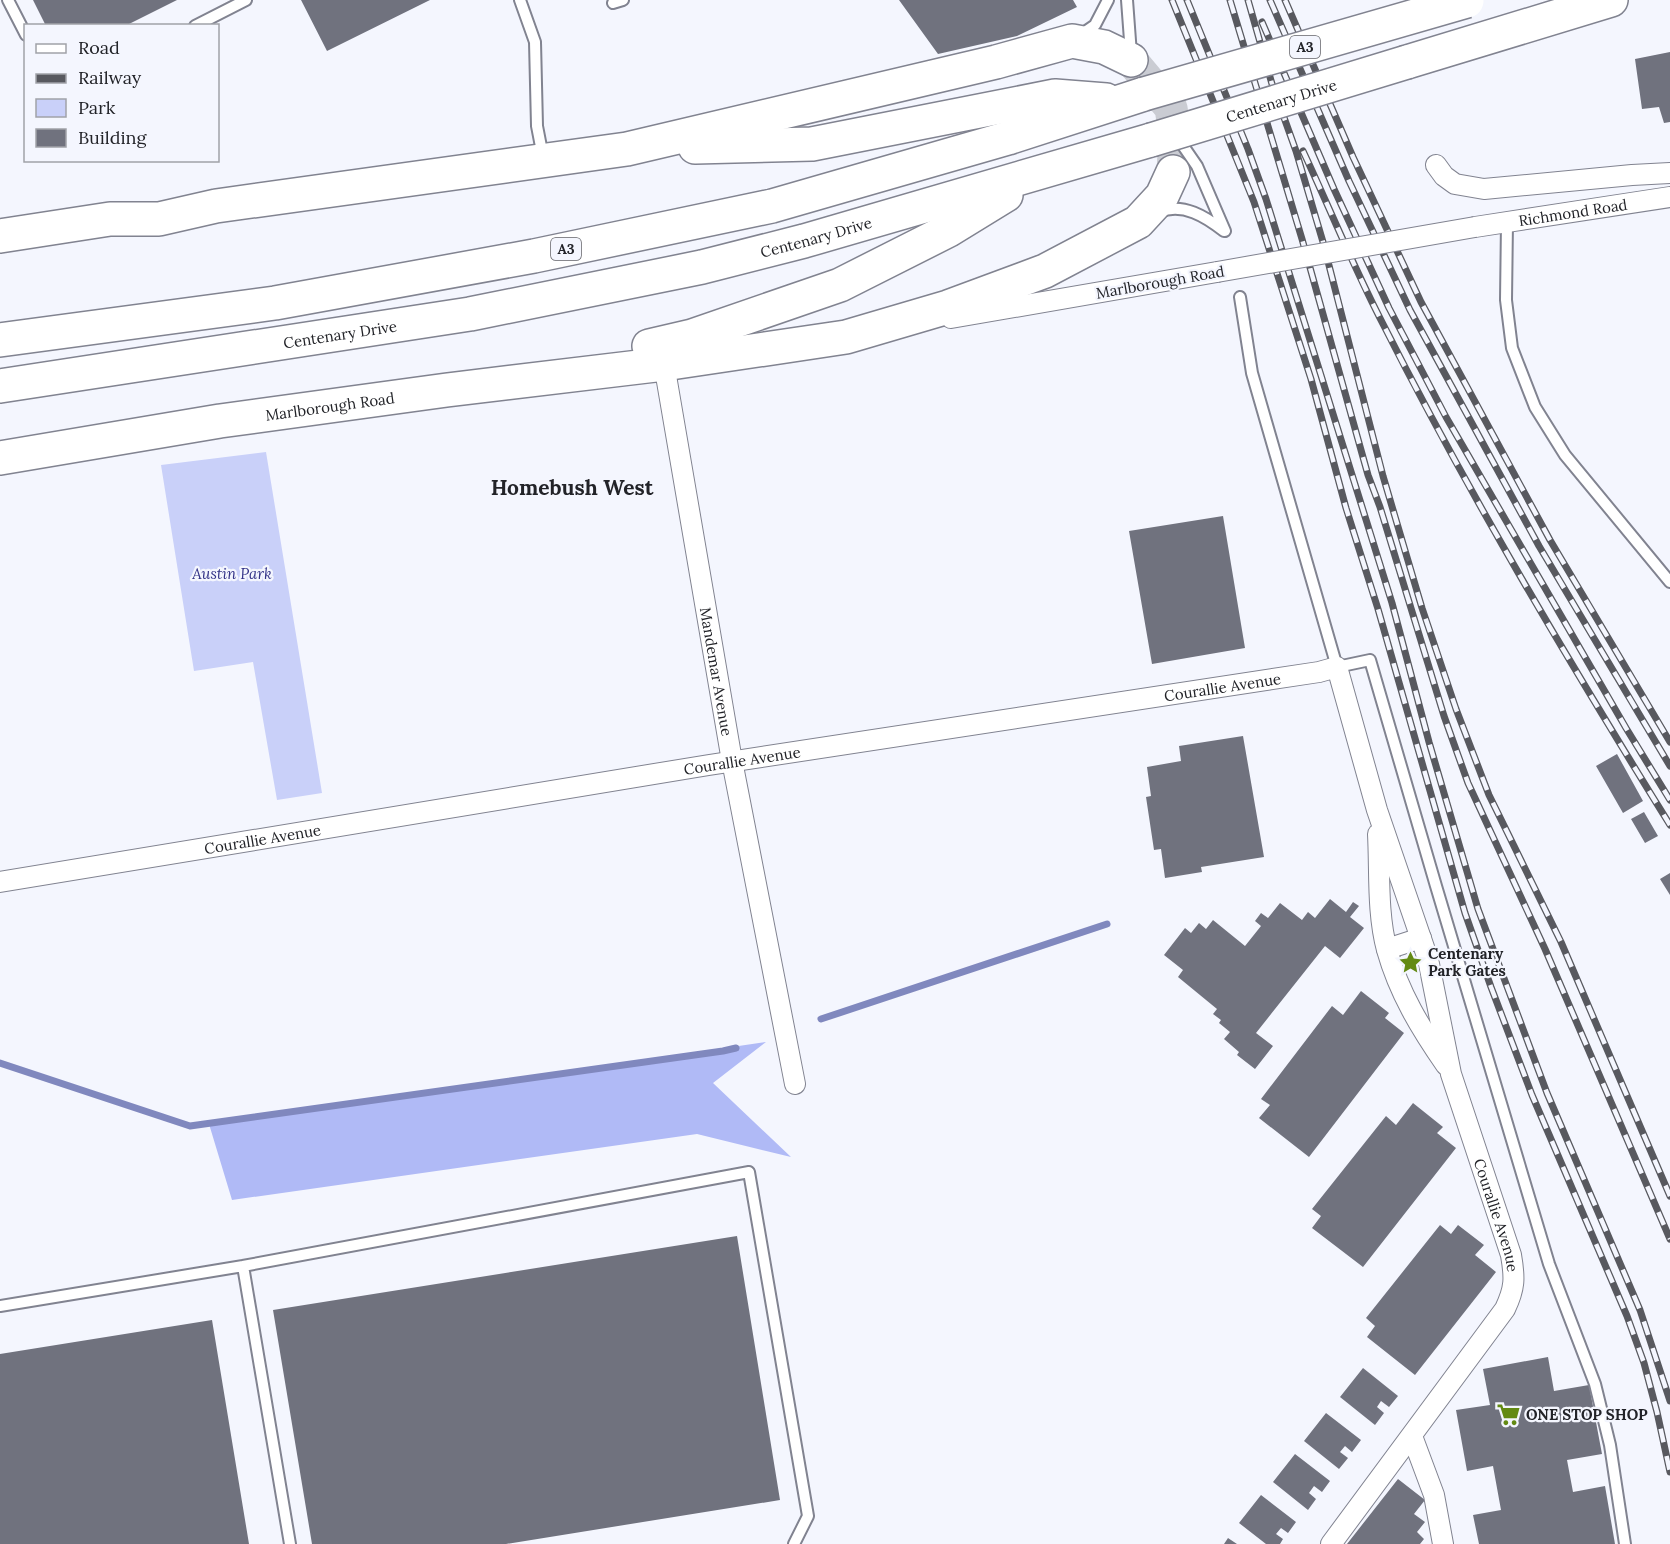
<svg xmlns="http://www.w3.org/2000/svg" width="1670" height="1544" viewBox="0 0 1670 1544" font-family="Lora,serif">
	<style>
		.green { fill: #c9d0f9 }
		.forest { fill: #b0baf6 }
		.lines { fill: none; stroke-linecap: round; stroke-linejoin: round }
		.stream { stroke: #8088be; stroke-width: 7 }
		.building { fill: #70727e }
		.highway-tunnel { stroke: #caccd3; stroke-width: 33; stroke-dasharray: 33 16; stroke-linecap: butt }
		.lane-casing { stroke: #818390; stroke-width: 14 }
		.street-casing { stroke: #818390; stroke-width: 22 }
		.highway-casing { stroke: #818390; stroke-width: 36 }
		.lane { stroke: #fff; stroke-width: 10 }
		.street { stroke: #fff; stroke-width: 20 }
		.highway { stroke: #fff; stroke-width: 33 }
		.rail-casing { stroke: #58595f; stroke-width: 7 }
		.rail { stroke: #f4f6fe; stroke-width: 4.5; stroke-dasharray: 14; stroke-linecap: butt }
		.street-bridge-casing { stroke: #818390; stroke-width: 22; stroke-linecap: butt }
		.highway-bridge-casing { stroke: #818390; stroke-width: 36; stroke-linecap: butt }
		.street-bridge { stroke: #fff; stroke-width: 20 }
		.highway-bridge { stroke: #fff; stroke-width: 33 }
		.labels { text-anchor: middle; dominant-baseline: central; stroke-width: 4.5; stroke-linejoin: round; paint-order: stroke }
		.shield { fill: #f4f6fe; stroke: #616268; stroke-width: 1.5 }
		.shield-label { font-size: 14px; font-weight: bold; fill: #222328 }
		.street-label { font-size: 15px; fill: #222328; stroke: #f4f6fe }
		.park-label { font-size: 15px; font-style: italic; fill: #343488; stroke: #f4f6fe }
		.poi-label { font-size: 15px; font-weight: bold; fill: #222328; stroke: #f4f6fe; text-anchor: start }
		.district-label { font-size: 21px; font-weight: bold; fill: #222328; stroke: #f4f6fe }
	</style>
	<rect width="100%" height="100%" fill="#f4f6fe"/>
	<path class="green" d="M 266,452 L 322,793 L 277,800 L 253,662 L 194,671 L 161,465 Z"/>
	<path class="forest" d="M 766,1042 L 713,1083 L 791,1157 L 697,1134 L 232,1200 L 209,1124 Z"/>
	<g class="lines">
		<path class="stream" d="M 821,1019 L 1107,924
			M 0,1063 L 190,1126 L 723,1051 L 736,1048"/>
	</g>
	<path class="building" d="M 33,0 L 177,0 L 125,26 L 46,26 Z
		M 301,0 L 430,0 L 327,51 Z
		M 899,0 L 1073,0 L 1077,7 L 1017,36 L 938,54 Z
		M 1670,52 L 1670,122 L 1664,123 L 1659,107 L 1642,109 L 1635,59 Z
		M 1223,516 L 1245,648 L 1152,664 L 1129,531 Z
		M 1243,736 L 1264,857 L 1201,867 L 1202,872 L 1165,878 L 1161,849 L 1154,850 L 1146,797 L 1151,796 L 1147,767 L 1181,761 L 1179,746 Z
		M 1617,754 L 1643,801 L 1623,813 L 1596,766 Z
		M 1644,812 L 1658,836 L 1645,843 L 1631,819 Z
		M 1670,873 L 1670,895 L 1660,879 Z
		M 1330,899 L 1346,912 L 1353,902 L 1359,906 L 1350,917 L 1364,928 L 1340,958 L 1325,946 L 1256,1033 L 1273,1046 L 1255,1069 L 1237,1055 L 1239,1052 L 1224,1039 L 1230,1032 L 1219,1023 L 1221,1020 L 1213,1014 L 1217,1009 L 1178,977 L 1183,970 L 1164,955 L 1185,928 L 1191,933 L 1199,923 L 1206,929 L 1213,920 L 1245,946 L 1261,926 L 1255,921 L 1261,913 L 1268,918 L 1280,903 L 1302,920 L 1308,912 L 1315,918 Z
		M 1361,991 L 1389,1013 L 1385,1018 L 1404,1033 L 1309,1157 L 1259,1118 L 1270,1105 L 1261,1099 L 1332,1006 L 1343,1015 Z
		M 1413,1103 L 1443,1127 L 1437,1133 L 1456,1148 L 1363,1267 L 1312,1228 L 1321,1216 L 1312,1209 L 1386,1116 L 1396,1125 Z
		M 1440,1225 L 1451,1234 L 1458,1225 L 1484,1245 L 1475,1255 L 1496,1272 L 1415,1375 L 1367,1337 L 1375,1326 L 1366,1318 Z
		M 737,1236 L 780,1500 L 506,1544 L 312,1544 L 273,1310 Z
		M 212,1320 L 249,1544 L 0,1544 L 0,1354 Z
		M 1548,1357 L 1554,1391 L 1589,1385 L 1602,1454 L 1567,1460 L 1573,1492 L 1605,1486 L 1615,1544 L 1479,1544 L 1473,1515 L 1501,1510 L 1493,1466 L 1467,1471 L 1456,1410 L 1490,1405 L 1483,1369 Z
		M 1363,1368 L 1398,1396 L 1389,1407 L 1381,1401 L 1377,1407 L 1384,1413 L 1375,1425 L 1340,1397 Z
		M 1326,1413 L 1361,1440 L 1352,1452 L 1345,1446 L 1340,1452 L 1348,1458 L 1339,1469 L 1304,1441 Z
		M 1295,1454 L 1330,1481 L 1322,1492 L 1314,1486 L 1309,1493 L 1316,1499 L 1308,1510 L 1273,1482 Z
		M 1398,1479 L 1425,1500 L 1414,1514 L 1425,1522 L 1417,1532 L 1424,1539 L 1420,1544 L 1347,1544 Z
		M 1261,1495 L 1296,1522 L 1288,1533 L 1281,1528 L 1276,1534 L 1283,1539 L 1280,1544 L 1266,1544 L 1239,1523 Z
		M 1228,1538 L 1237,1544 L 1224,1544 Z"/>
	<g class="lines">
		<path class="highway-tunnel" d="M 1131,60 L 1171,108 L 1175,134 L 1173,172"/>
		<defs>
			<path id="lane" d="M 8,0 L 26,35
				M 520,0 L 535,42 L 537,126 L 543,157
				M 1127,0 L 1131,54
				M 613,3 L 623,0
				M 195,26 L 246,0
				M 1079,36 L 1095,25 L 1108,0
				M 1177,137 L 1197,166 L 1225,231
				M 1159,212 C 1183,202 1206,217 1224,231
				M 1507,222 L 1506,300 L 1512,348 L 1535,407 L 1565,455 L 1670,582
				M 1240,297 L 1252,373 L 1337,667 L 1370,660 L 1436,886 L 1549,1264 L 1595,1384 L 1610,1445 L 1625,1544
				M 0,1306 L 243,1266
				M 290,1544 L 243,1266 L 749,1172 L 808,1516 L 794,1544"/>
			<g id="street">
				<path d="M 1436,165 L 1444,176 L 1455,184 L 1484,189 L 1632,175 L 1670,173"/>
				<path id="s1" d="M 1475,227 L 1670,197"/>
				<path d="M 951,318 L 1217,272"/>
				<path id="s2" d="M 664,364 L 732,761 L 795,1084"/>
				<path d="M 1378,834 C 1380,872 1377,913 1387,950 C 1399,993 1421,1029 1446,1065"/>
				<path id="s3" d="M 0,882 L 709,765 L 1319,672 L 1337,667 L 1377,810 L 1428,959 L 1451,1074 L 1511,1255 C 1515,1278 1515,1288 1505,1309 L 1331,1544"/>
				<path d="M 1387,949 L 1421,938"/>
				<path d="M 1412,1436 L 1434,1495 L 1443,1544"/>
			</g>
			<g id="highway">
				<path d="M 1407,62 L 1611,0"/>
				<path d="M 695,147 L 812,144 L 1055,96 L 1106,100"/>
				<path d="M 0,236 L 110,219 L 159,219 L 216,206 L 627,149 L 996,62 L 1072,41 L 1104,47 L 1131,60"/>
				<path d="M 0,340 L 275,303 L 534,256 L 772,206 L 1008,138 L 1144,94"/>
				<path d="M 649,346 L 692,336 L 840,285 L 949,230 L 1006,195"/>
				<path id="s4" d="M 0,386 L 470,314 L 702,267 L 804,241 L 1151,140"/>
				<path id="s5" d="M 0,458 L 220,421 L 447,390 L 664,364 L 846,337 L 948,307 L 1045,271 L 1138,222 L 1162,196 L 1173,172"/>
			</g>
		</defs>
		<use href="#lane" class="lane-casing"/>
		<use href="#street" class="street-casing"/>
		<use href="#highway" class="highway-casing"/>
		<use href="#lane" class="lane"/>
		<use href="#street" class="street"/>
		<use href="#highway" class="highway"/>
		<defs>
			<path id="rail" d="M 1172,0 L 1254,202 L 1311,379 L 1346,508 L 1378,609 L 1465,913 L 1491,987 L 1532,1095 L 1627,1316 L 1644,1363 L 1657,1412 L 1670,1472
				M 1187,0 L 1248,149 L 1266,199 L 1392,603 L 1429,742 L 1478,909 L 1547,1093 L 1640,1310 L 1670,1401
				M 1230,0 L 1302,239 L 1368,475 L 1380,507 L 1444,716 L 1468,783 L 1545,949 L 1670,1239
				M 1248,0 L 1272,84 L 1296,151 L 1323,242 L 1383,476 L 1422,608 L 1456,709 L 1489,795 L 1561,942 L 1670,1196
				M 1270,0 L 1349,181 L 1410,310 L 1539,546 L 1670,766
				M 1285,0 L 1353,157 L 1421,302 L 1550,540 L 1670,742
				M 1262,22 L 1334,189 L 1389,308 L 1446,417 L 1626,728 L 1670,800
				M 1303,151 C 1330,209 1354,268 1383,324 C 1470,496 1569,662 1670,825"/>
		</defs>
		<use href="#rail" class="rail-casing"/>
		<use href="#rail" class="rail"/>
		<defs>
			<path id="street-bridge" d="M 1217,272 L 1475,227"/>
			<g id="highway-bridge">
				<path d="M 1144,94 L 1467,1"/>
				<path id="s6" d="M 1151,140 L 1407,62"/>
			</g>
		</defs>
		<use href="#street-bridge" class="street-bridge-casing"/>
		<use href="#highway-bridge" class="highway-bridge-casing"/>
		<use href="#street-bridge" class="street-bridge"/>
		<use href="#highway-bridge" class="highway-bridge"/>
	</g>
	<defs>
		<symbol id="sight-bare" viewBox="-9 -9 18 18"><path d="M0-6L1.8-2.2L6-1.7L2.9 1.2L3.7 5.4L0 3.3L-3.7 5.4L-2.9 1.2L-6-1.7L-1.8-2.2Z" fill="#638a13" stroke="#f4f6fe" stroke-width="2.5" paint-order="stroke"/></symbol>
		<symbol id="supermarket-bare" viewBox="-9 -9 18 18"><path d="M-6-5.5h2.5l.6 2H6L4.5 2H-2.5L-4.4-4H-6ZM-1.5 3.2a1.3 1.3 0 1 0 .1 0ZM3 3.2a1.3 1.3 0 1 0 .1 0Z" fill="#638a13" stroke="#f4f6fe" stroke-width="2.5" paint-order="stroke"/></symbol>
	</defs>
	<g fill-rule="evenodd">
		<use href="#sight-bare" x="1394" y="946" width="33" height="33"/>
		<use href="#supermarket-bare" x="1492" y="1398" width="33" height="33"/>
	</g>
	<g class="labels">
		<g class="shield">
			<rect x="1290" y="36" width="30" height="22" rx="4.5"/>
			<rect x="551" y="238" width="30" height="22" rx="4.5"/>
		</g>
		<g class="shield-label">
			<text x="1305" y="47">A3</text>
			<text x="566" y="249">A3</text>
		</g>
		<g class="street-label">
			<text stroke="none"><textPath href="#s6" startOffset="136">Centenary Drive</textPath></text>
			<text stroke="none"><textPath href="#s1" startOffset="99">Richmond Road</textPath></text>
			<text stroke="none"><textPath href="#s4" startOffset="830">Centenary Drive</textPath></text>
			<text transform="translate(1160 282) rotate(-10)">Marlborough Road</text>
			<text stroke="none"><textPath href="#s4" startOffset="344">Centenary Drive</textPath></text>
			<text stroke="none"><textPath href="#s5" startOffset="334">Marlborough Road</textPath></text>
			<text stroke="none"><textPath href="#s2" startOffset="312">Mandemar Avenue</textPath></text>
			<text stroke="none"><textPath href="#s3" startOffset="1238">Courallie Avenue</textPath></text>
			<text stroke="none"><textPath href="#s3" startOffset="752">Courallie Avenue</textPath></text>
			<text stroke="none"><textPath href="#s3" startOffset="266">Courallie Avenue</textPath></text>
			<text stroke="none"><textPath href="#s3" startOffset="1926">Courallie Avenue</textPath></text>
		</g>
		<g class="park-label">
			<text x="232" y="573">Austin Park</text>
		</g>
		<g class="poi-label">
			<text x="1428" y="953">Centenary<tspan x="1428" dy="17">Park Gates</tspan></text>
			<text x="1526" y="1414">ONE STOP SHOP</text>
		</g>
		<g class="district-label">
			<text x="572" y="487">Homebush West</text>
		</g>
	</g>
	<rect x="24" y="24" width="195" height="138" fill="#f4f6fe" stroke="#a0a2a8" stroke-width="1.5"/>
	<rect x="36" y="44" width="30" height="9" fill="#ffffff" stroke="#a0a2a8" stroke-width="1.5"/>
	<text x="78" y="54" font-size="18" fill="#222328">Road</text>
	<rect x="36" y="74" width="30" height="9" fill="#58595f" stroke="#a0a2a8" stroke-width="1.5"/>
	<text x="78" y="84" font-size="18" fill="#222328">Railway</text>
	<rect x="36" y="99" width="30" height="18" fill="#c9d0f9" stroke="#a0a2a8" stroke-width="1.5"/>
	<text x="78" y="114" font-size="18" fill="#222328">Park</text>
	<rect x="36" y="129" width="30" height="18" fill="#70727e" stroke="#a0a2a8" stroke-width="1.5"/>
	<text x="78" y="144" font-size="18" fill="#222328">Building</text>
</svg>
